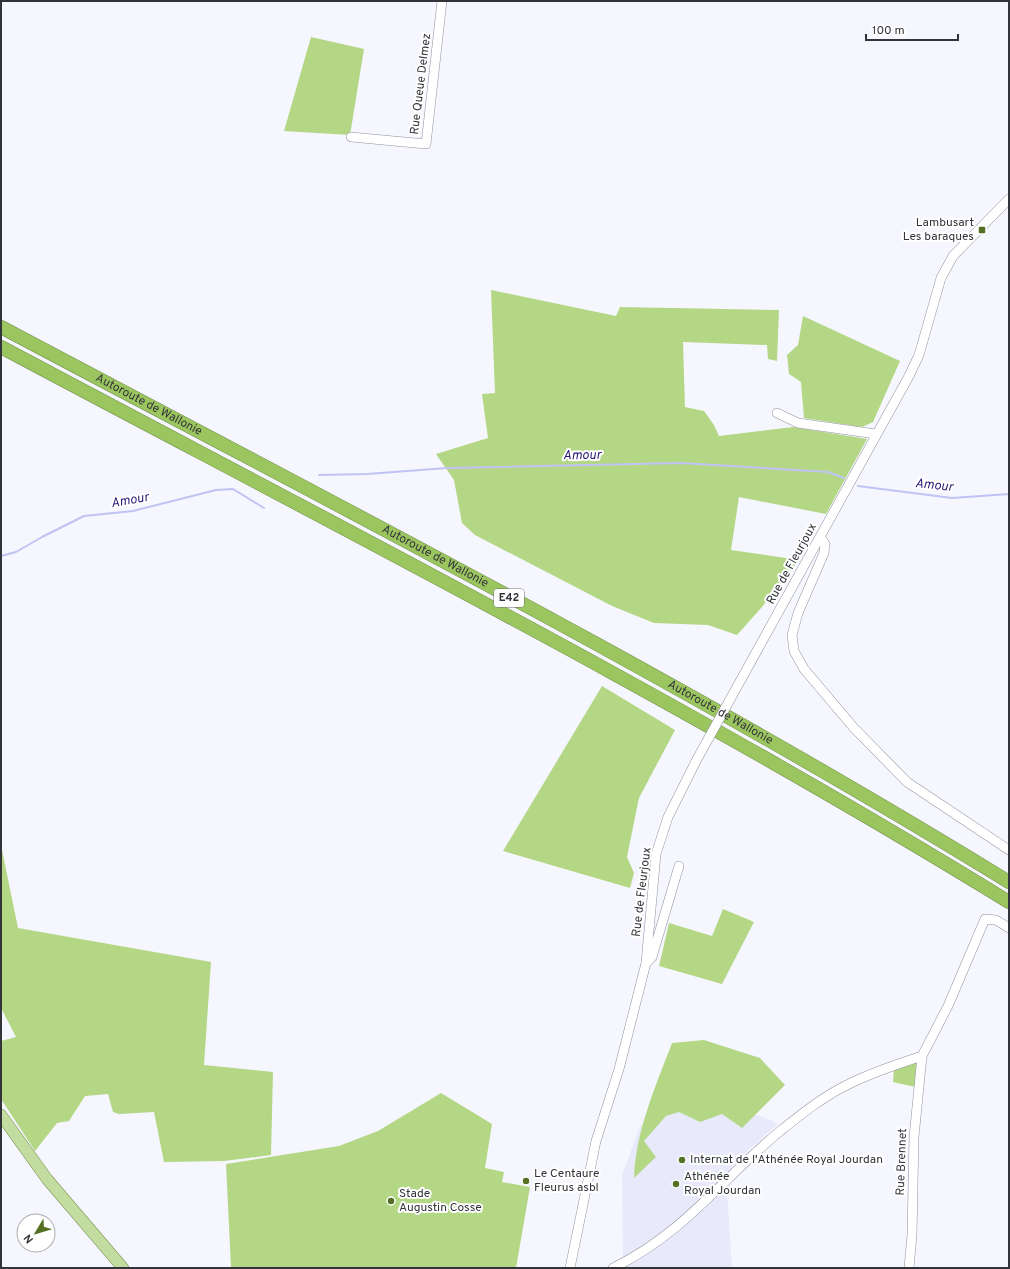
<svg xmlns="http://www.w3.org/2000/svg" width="1010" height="1269" viewBox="0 0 1010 1269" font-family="Overpass,sans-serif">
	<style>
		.built { fill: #e8eafb }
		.green { fill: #b4d785 }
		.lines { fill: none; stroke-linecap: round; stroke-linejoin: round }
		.stream { stroke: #c0c3f4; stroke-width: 2 }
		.minor-casing { stroke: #91929f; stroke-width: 10 }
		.major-casing { stroke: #779252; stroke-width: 12 }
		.highway-casing { stroke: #779252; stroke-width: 14 }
		.minor { stroke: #fff; stroke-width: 9 }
		.major { stroke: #c3dc9f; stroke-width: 11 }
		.highway { stroke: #9bc55f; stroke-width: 13 }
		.minor-bridge-casing { stroke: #91929f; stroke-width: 10; stroke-linecap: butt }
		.minor-bridge { stroke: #fff; stroke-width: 9 }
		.poi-dot { fill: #537024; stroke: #fff; stroke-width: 1.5 }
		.labels { text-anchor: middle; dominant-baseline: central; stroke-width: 4; stroke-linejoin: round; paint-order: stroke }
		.shield { fill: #fff; stroke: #707174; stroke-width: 1 }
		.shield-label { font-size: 11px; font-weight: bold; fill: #333439 }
		.street-label { font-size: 12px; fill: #333439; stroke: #fff }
		.poi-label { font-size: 12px; fill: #333439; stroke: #fff; text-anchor: start }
		.water-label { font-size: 13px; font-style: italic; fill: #281873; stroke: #fff }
	</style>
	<rect width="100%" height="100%" fill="#f5f6fe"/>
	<path class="built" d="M 677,1101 L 726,1106 L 766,1118 L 778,1124 L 732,1165 L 727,1192 L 732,1268 L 623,1268 L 622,1175 L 640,1127 Z"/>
	<path class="green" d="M 311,37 L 364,49 L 350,135 L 284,131 Z
		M 491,290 L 616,316 L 620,307 L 779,310 L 777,361 L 768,359 L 767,345 L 683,342 L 685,407 L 704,411 L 714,425 L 719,436 L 793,427 L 867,439 L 826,514 L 739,497 L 731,550 L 799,560 L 762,607 L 737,635 L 708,625 L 654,623 L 612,606 L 475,535 L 462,523 L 454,480 L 436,454 L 488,438 L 482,394 L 495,393 Z
		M 803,316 L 900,361 L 873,422 L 862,427 L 804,418 L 801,382 L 789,374 L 787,355 L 798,345 Z
		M 602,686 L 675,730 L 639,798 L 627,857 L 634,873 L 630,888 L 503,851 Z
		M 1,845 L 18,928 L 211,962 L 204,1065 L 273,1072 L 271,1155 L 224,1161 L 164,1162 L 154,1112 L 119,1114 L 113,1112 L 108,1094 L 85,1096 L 69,1121 L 57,1123 L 35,1151 L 1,1099 L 1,1041 L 16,1037 L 1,1008 Z
		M 723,909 L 754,922 L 722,984 L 659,966 L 669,923 L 712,936 Z
		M 704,1040 L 760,1058 L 785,1085 L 742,1128 L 722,1114 L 700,1122 L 679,1112 L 666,1116 L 644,1141 L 656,1157 L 634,1178 C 636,1130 655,1088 672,1043 Z
		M 918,1062 L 915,1087 L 893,1082 L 894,1067 Z
		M 441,1093 L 492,1124 L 485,1168 L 504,1172 L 502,1182 L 530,1187 L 516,1268 L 231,1268 L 226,1164 L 339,1146 L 378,1131 Z"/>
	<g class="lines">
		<path class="stream" d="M 319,475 L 367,474 L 447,468 L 681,463 L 828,472 L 844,478
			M 858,486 L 952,498 L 1009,494
			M 1,556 L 16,552 L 42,537 L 84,516 L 133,511 L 216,490 L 233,489 L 264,508"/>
		<defs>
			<path id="minor" d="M 351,137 L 426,144 L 442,1
				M 777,413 L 798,423 L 876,434
				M 821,538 L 825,544 L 824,553 L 798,613 L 792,635 L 794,651 L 804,669 L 854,728 L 907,782 L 1009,850
				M 743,676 L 909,376 L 919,355 L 941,278 L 953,256 L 1009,199
				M 646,963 L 652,957 L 679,866
				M 570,1268 L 596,1141 L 619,1069 L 646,963 L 656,854 L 668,817 L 696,761
				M 613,1268 C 683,1234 721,1180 779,1132 C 799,1116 820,1099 843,1087 C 868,1074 895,1065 922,1056
				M 909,1268 L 912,1235 L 914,1137 L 922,1056 L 948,1006 L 985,919 L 996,920 L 1009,928"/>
			<path id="major" d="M 1,1115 L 47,1179 L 123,1268"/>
			<g id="highway">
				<path id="s1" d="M 1,327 C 340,507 682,681 1009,882"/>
				<path d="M 1,347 C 339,527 682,701 1009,902"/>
			</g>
		</defs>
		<use href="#minor" class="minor-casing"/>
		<use href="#major" class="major-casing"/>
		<use href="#highway" class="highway-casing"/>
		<use href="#minor" class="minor"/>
		<use href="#major" class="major"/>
		<use href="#highway" class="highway"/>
		<defs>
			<path id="minor-bridge" d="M 696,761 L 743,676"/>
		</defs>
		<use href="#minor-bridge" class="minor-bridge-casing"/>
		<use href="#minor-bridge" class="minor-bridge"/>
	</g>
	<g class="poi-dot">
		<rect x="978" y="226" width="8" height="8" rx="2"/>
		<circle cx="682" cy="1160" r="4"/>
		<circle cx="526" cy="1181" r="4"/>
		<circle cx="676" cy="1184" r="4"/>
		<circle cx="391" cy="1201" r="4"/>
	</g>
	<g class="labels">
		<rect class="shield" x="494" y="589" width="30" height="18" rx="3"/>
		<g class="shield-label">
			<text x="509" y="598">E42</text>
		</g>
		<g class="street-label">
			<text transform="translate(421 84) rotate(-83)">Rue Queue Delmez</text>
			<text stroke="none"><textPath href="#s1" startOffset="167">Autoroute de Wallonie</textPath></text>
			<text stroke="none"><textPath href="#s1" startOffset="491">Autoroute de Wallonie</textPath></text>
			<text transform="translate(792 564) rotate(-61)">Rue de Fleurjoux</text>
			<text stroke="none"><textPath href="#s1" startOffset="816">Autoroute de Wallonie</textPath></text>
			<text transform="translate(642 892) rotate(-83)">Rue de Fleurjoux</text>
			<text transform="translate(902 1162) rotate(-88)">Rue Brennet</text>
		</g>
		<g class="poi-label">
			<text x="974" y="223" text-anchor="end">Lambusart<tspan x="974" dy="14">Les baraques</tspan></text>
			<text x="690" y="1160">Internat de l'Athénée Royal Jourdan</text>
			<text x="534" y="1174">Le Centaure<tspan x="534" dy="14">Fleurus asbl</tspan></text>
			<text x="684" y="1177">Athénée<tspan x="684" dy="14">Royal Jourdan</tspan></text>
			<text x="399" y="1194">Stade<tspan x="399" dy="14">Augustin Cosse</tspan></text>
		</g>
		<g class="water-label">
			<text transform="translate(582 456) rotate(-1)">Amour</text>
			<text transform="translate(934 486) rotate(6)">Amour</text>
			<text transform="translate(130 501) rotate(-10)">Amour</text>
		</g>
	</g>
	<rect width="1010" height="1269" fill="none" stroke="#333439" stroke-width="4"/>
	<g transform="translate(36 1233) rotate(232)"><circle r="19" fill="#ffffff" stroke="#adaeb0"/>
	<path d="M0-3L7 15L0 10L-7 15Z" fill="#537024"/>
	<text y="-6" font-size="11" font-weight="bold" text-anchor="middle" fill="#333439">N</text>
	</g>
	<path d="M866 34v6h92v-6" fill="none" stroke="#333439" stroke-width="2"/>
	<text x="872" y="34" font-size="12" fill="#333439" stroke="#ffffff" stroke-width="3" paint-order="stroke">100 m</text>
</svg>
